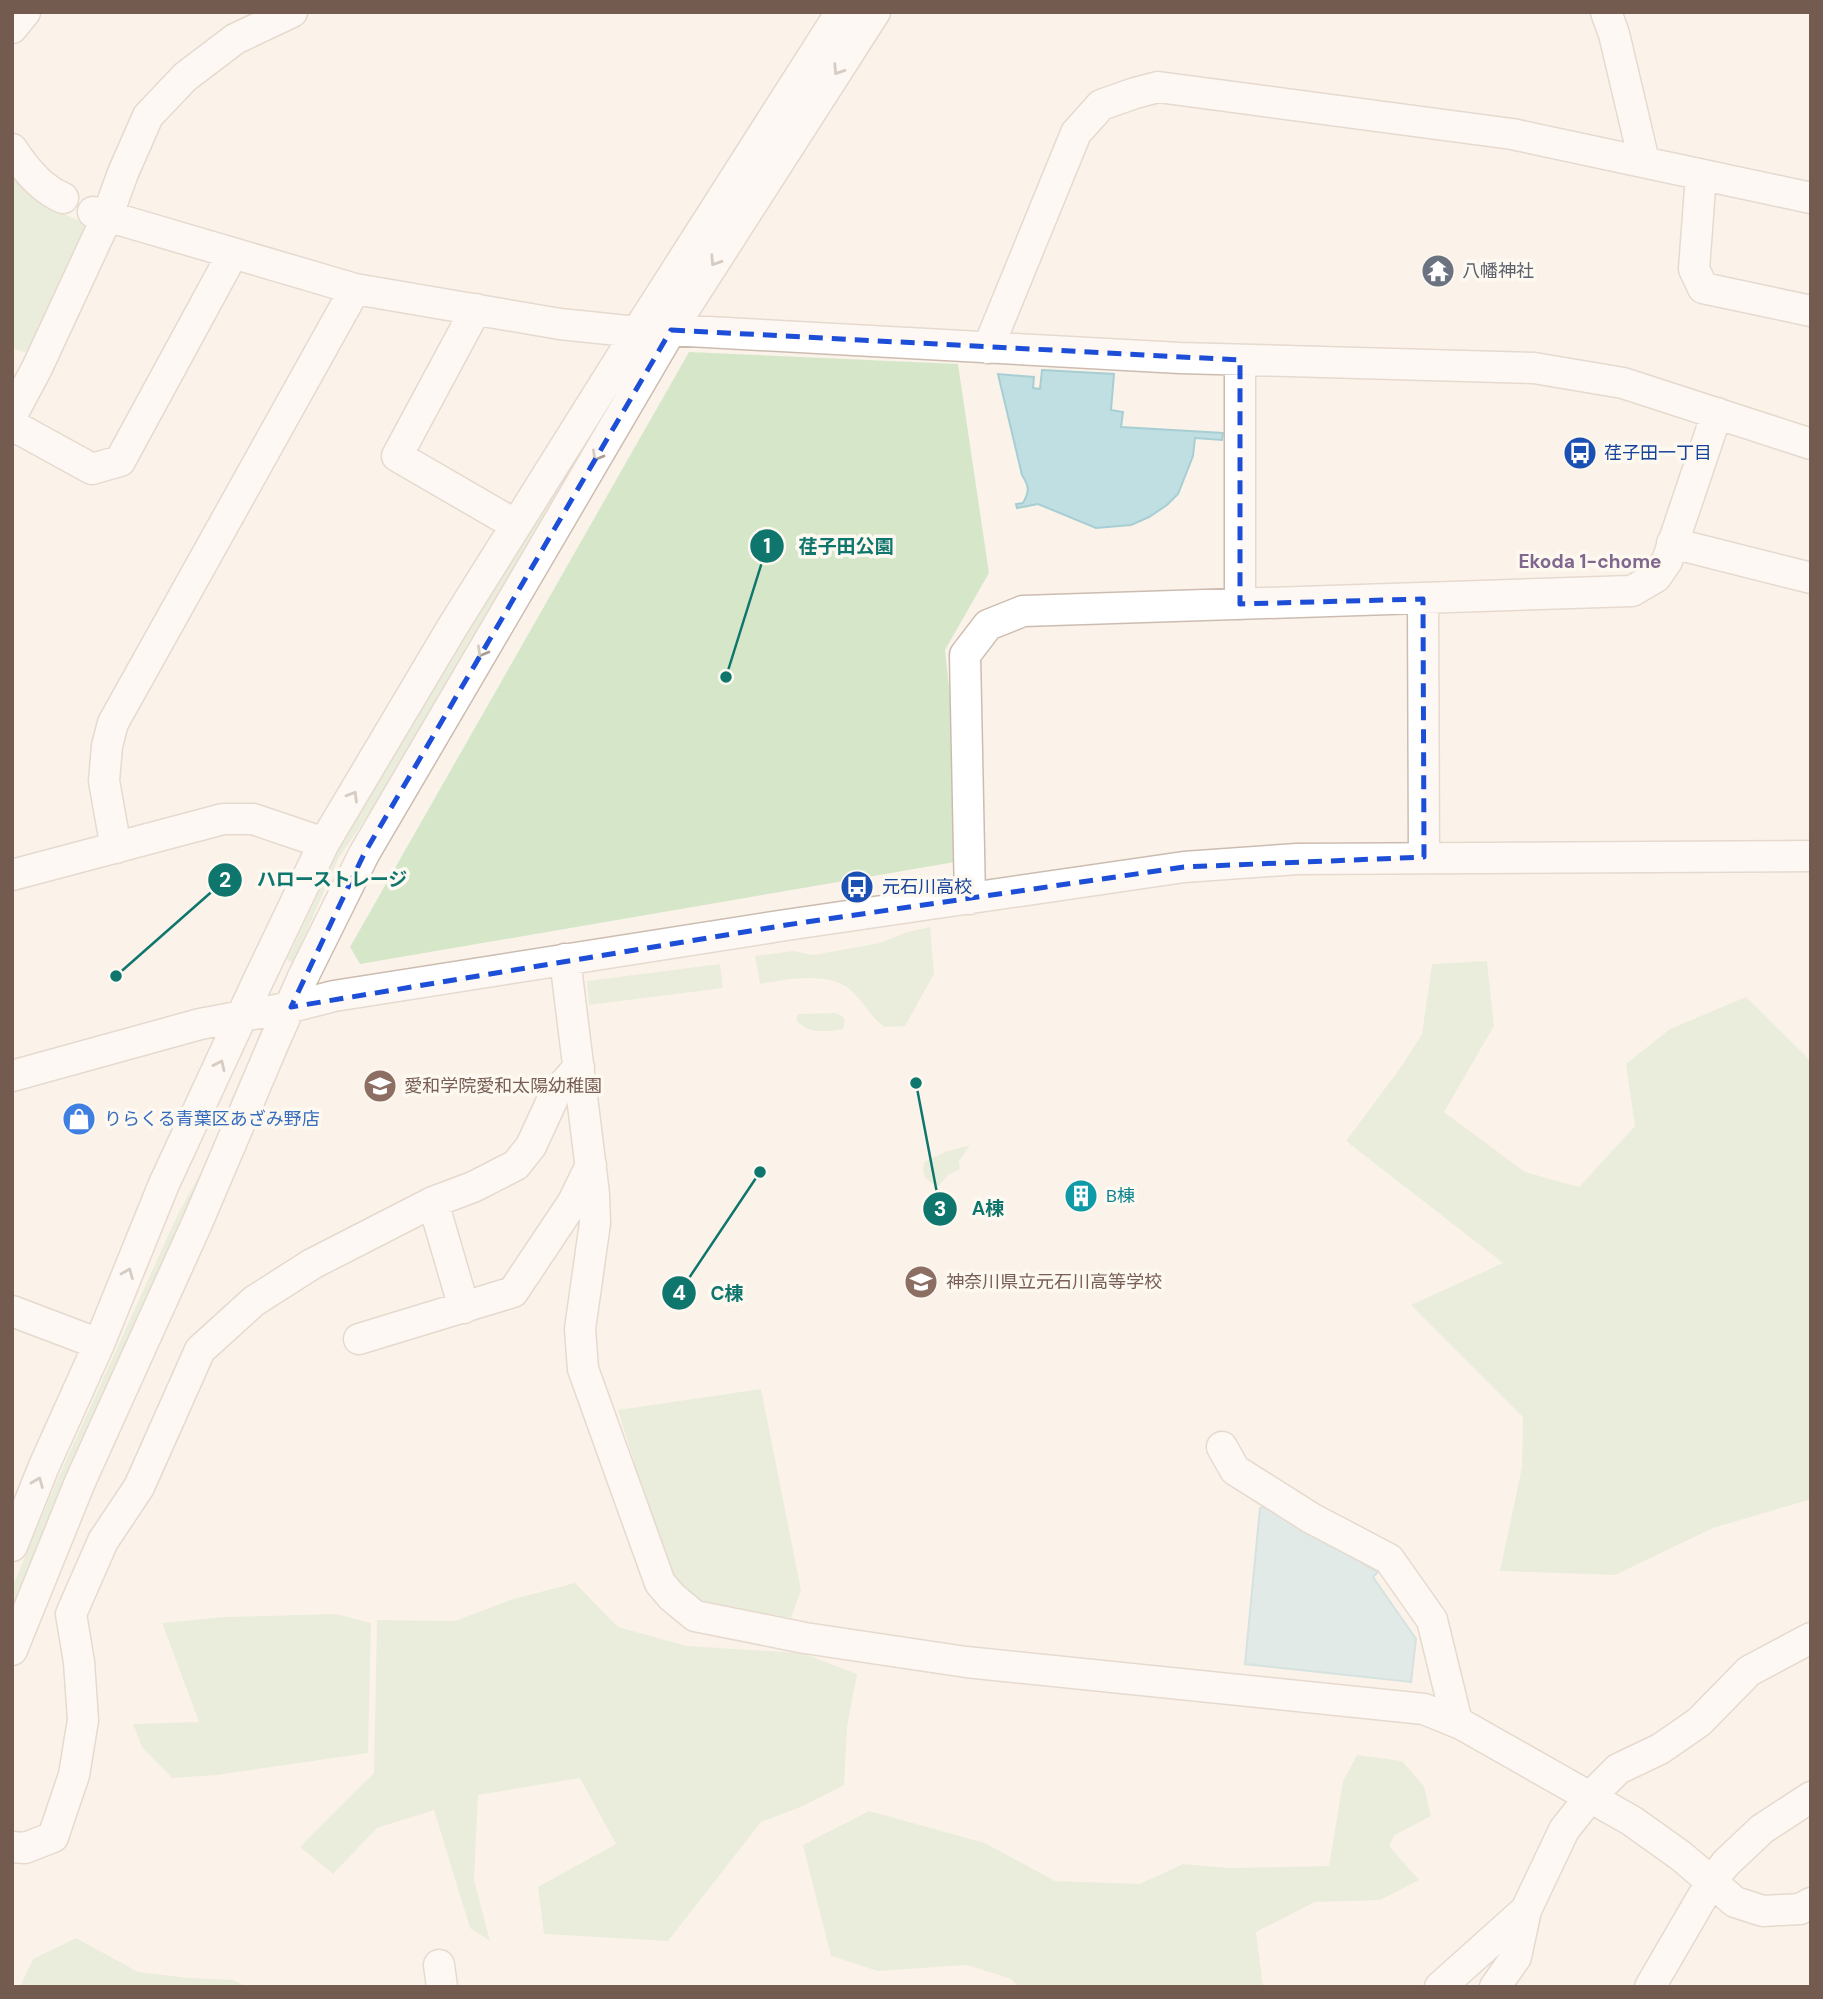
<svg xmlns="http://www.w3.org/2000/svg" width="1823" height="1999" viewBox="0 0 1823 1999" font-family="'DM Sans','Noto Sans JP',sans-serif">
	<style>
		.green { fill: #d6e7c9 }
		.water { fill: #c0dfe3; stroke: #a7ced3; stroke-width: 2 }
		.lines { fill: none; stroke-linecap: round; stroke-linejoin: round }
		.minor-casing { stroke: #ccbcb0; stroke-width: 33 }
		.minor { stroke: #fff; stroke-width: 30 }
		.oneway { stroke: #ab9d95 }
		.marked { fill: none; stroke: #1d4ed8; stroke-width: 5; stroke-dasharray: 14 9; stroke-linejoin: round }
		.labels { text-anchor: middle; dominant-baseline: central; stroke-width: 7; stroke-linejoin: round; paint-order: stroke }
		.worship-label { font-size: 18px; fill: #5b616d; stroke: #fdf8f0; text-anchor: start }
		.transit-label { font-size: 18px; fill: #164399; stroke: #fdf8f0; text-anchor: start }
		.education-label { font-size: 18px; fill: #785e54; stroke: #fdf8f0; text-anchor: start }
		.shop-label { font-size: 18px; fill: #366cbe; stroke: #fdf8f0; text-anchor: start }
		.culture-label { font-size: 18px; fill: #0d838f; stroke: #fdf8f0; text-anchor: start }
		.neighbourhood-label { font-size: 19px; font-weight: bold; fill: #80678e; stroke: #fdf8f0 }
		.leader { fill: none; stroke: #0f766e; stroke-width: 2.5 }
		.callout-dot { fill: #0f766e; stroke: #fdf8f0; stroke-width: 2.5 }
		.mark-label { font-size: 21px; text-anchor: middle; font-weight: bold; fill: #fff }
		.callout-label { font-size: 19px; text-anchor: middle; font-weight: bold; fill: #0f766e; stroke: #fdf8f0; stroke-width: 7; stroke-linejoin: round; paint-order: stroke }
	</style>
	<rect width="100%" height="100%" fill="#fbf3ea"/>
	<path class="green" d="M 12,164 L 46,206 L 89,225 L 28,353 L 12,348 Z
		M 689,352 L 958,364 L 989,573 L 945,650 L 951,705 L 955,862 L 360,964 L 350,947 Z
		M 631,371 L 596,434 L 445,686 L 385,790 L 338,859 L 293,963 L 287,960 L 353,820 L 622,375 Z
		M 930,927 L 934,974 L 905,1026 L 885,1027 C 872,1019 865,1005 855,994 C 833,970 789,979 760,984 L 755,956 L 794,951 L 813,955 L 880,943 L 908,932 Z
		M 1487,961 L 1494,1026 L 1444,1112 L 1525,1172 L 1579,1187 L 1635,1126 L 1626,1064 L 1670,1029 L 1746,997 L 1811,1061 L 1811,1499 L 1713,1528 L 1615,1575 L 1500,1571 L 1522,1467 L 1523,1417 L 1411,1305 L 1503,1263 L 1346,1141 L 1401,1067 L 1422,1034 L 1432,964 Z
		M 720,964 L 723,988 L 589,1005 L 587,981 Z
		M 835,1013 L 842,1016 L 845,1021 L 843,1029 C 827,1032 807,1034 796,1020 L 798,1014 Z
		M 242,1074 L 249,1076 L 12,1612 L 12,1588 L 55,1485 L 177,1216 L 202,1171 Z
		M 970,1145 L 959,1161 L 960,1169 L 948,1175 L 939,1186 C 926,1182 921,1176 924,1162 L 945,1152 Z
		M 761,1389 L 801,1590 L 791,1618 L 701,1603 L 679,1584 L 665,1562 L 618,1410 Z
		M 575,1583 L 618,1627 L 687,1646 L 802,1653 L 857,1674 L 847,1727 L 844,1785 L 803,1806 L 761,1822 L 668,1941 L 544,1934 L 538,1887 L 616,1844 L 580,1778 L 478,1795 L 474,1880 L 490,1941 L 470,1928 L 434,1810 L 377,1828 L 333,1874 L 300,1847 L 374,1773 L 377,1620 L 455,1621 L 510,1600 Z
		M 336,1614 L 371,1623 L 368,1753 L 217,1775 L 172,1778 L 142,1747 L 133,1724 L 199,1722 L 162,1623 L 225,1617 Z
		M 1357,1755 L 1402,1761 L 1424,1786 L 1431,1816 L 1395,1835 L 1389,1846 L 1419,1880 L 1380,1900 L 1315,1902 L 1256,1932 L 1263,1987 L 1019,1987 L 1011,1979 L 967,1965 L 878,1971 L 831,1956 L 803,1845 L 869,1811 L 985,1843 L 1055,1881 L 1140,1884 L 1183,1864 L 1230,1868 L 1329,1866 L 1343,1781 Z
		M 76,1938 L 138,1972 L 189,1978 L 234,1980 L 246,1987 L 20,1987 L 33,1959 Z"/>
	<path class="water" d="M 1042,370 L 1114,374 L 1111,410 L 1123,412 L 1121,427 L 1223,433 L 1222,440 L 1195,438 L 1193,456 L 1178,494 L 1167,505 L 1149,517 L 1131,525 L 1096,528 L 1038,504 L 1017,508 L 1016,504 L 1023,503 C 1030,491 1029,486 1022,475 L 998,374 L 1034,377 L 1033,388 L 1040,389 Z
		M 1265,1507 L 1378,1572 L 1373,1577 L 1416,1639 L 1411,1682 L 1245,1664 L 1260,1508 Z"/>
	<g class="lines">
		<defs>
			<path id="minor" d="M 1606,12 L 1614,34 L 1644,161
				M 12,28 L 25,12
				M 12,149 C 25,169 41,189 63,198
				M 1701,175 L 1694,269 L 1703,288 L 1811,311
				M 93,212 L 355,289 L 560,324 L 637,332 L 671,330 L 1180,358 L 1534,368 L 1623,383 L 1811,444
				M 476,309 L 397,456 L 516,525
				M 988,348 L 1076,133 L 1101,105 L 1135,93 L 1158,87 L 1512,134 L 1811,198
				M 1240,360 L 1240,604
				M 12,415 L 37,368 L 107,217 L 123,173 L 148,116 L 185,77 L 235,39 L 292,12
				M 12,425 L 92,469 L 120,461 L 233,253
				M 1672,543 L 1811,578
				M 1423,599 L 1424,857
				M 116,848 L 104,781 L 107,746 L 113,723 L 355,289
				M 12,875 L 223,819 L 253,819 L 324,843
				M 970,899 L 965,655 L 988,625 L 1023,611 L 1632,591 L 1656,577 L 1667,561 L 1717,413
				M 565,959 L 594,1194 L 595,1223 L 580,1329 L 583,1369 L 660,1583 L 672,1597 L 695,1616 L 805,1638 L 966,1662 L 1424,1709 L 1461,1724 L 1632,1821 L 1681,1856 L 1735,1902 L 1763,1911 L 1800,1909 L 1811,1903
				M 12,1076 L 200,1024 L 291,1007 L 334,996 L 786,925 L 1184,867 L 1297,859 L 1811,856
				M 433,1202 L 464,1308
				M 12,1311 L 99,1344
				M 359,1339 L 513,1292 L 573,1202 L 591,1165
				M 1222,1447 L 1235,1470 L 1311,1518 L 1389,1559 L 1432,1620 L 1457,1722
				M 12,1546 L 44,1466 L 99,1344 L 164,1184 L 257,983 L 324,843 L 453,626 L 637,332 L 841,12
				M 12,1650 L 80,1482 L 198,1221 L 275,1040 L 303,977 L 364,854 L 671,330 L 875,12
				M 12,1847 L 25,1848 L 53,1837 L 74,1775 L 83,1720 L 79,1662 L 71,1614 L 103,1541 L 139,1487 L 200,1350 L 254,1301 L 312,1264 L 433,1202 L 473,1187 L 516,1165 L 531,1146 L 555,1094 L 579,1067
				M 439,1965 L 442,1987
				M 1440,1987 L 1526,1910
				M 1495,1987 L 1516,1957 L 1526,1910 L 1564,1830 L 1590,1797 L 1618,1769 L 1660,1749 L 1699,1722 L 1749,1671 L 1811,1638
				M 1650,1987 L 1711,1882 L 1726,1863 L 1762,1829 L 1811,1797"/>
		</defs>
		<use href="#minor" class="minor-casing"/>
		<use href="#minor" class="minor"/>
	</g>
	<defs><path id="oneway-chevron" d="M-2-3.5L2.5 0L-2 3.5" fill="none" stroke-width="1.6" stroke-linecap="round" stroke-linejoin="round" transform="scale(1.75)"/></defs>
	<g class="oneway">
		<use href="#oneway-chevron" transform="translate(838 70) rotate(123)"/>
		<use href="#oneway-chevron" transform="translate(715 261) rotate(123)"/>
		<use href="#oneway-chevron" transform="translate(597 456) rotate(120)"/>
		<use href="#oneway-chevron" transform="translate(482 652) rotate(120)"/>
		<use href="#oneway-chevron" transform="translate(353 796) rotate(-59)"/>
		<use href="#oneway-chevron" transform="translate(220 1065) rotate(-65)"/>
		<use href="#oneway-chevron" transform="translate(128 1273) rotate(-68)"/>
		<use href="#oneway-chevron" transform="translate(38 1482) rotate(-68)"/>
	</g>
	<path d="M0 0H1823V1999H0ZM 671,330 L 1240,360 L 1240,604 L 1423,599 L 1424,857 L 1184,867 L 786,925 L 291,1007 L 364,854 Z" fill="#fbf3ea" fill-opacity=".55" fill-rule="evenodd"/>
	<path class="marked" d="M 671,330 L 1240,360 L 1240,604 L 1423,599 L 1424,857 L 1184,867 L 786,925 L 291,1007 L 364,854 Z"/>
	<defs>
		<symbol id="temple-disc" viewBox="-11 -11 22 22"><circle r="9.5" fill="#6b7280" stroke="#fdf8f0"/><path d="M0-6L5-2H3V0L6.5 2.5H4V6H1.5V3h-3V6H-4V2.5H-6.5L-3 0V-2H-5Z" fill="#fff"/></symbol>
		<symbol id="bus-disc" viewBox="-11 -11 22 22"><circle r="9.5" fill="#1a4fb4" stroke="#fdf8f0"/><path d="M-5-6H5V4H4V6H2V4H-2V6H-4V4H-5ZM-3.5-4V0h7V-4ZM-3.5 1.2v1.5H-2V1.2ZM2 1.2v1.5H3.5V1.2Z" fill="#fff"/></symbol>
		<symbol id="school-disc" viewBox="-11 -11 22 22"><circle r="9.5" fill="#8d6e63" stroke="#fdf8f0"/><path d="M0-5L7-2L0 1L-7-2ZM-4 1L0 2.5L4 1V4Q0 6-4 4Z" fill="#fff"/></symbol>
		<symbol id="shop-disc" viewBox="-11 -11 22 22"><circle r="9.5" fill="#3f7fe0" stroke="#fdf8f0"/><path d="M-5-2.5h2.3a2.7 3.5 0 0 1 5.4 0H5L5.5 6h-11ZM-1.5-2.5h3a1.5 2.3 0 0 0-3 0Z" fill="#fff"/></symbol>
		<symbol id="building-disc" viewBox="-11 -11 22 22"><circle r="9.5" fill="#0f9aa8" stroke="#fdf8f0"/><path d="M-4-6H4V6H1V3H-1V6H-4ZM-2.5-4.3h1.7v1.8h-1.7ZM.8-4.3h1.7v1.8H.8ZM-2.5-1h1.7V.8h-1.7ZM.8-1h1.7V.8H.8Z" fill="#fff"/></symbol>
	</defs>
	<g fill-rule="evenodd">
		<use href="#temple-disc" x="1419" y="252" width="38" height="38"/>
		<use href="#bus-disc" x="1561" y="434" width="38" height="38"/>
		<use href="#bus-disc" x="838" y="868" width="38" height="38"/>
		<use href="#school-disc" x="361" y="1067" width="38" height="38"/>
		<use href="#shop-disc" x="60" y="1100" width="38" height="38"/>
		<use href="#building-disc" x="1062" y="1177" width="38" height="38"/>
		<use href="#school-disc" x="902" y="1263" width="38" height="38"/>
	</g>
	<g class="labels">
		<g class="worship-label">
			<text x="1462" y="271">八幡神社</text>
		</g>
		<g class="transit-label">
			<text x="1604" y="453">荏子田一丁目</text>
			<text x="882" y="887">元石川高校</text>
		</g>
		<g class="education-label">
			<text x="404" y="1086">愛和学院愛和太陽幼稚園</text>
			<text x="946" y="1282">神奈川県立元石川高等学校</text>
		</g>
		<g class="shop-label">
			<text x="104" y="1119">りらくる青葉区あざみ野店</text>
		</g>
		<g class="culture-label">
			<text x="1106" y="1196">B棟</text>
		</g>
		<g class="neighbourhood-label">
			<text x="1590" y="561">Ekoda 1-chome</text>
		</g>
	</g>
	<path class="leader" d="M726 677L767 546M116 976L225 880M916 1083L940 1209M760 1172L679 1293"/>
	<g class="callout-dot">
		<circle cx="726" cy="677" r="7"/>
		<circle cx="116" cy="976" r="7"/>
		<circle cx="916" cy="1083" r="7"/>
		<circle cx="760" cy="1172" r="7"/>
		<circle cx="767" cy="546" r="18"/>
		<circle cx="225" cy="880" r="18"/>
		<circle cx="940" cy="1209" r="18"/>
		<circle cx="679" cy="1293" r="18"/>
	</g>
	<g class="mark-label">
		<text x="767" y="553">1</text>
		<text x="225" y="887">2</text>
		<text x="940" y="1216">3</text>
		<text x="679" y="1300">4</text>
	</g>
	<g class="callout-label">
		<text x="846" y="553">荏子田公園</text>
		<text x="332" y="886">ハローストレージ</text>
		<text x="988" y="1215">A棟</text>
		<text x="727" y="1300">C棟</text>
	</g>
	<rect width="1823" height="1999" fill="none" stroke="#735b4f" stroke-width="28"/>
</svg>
